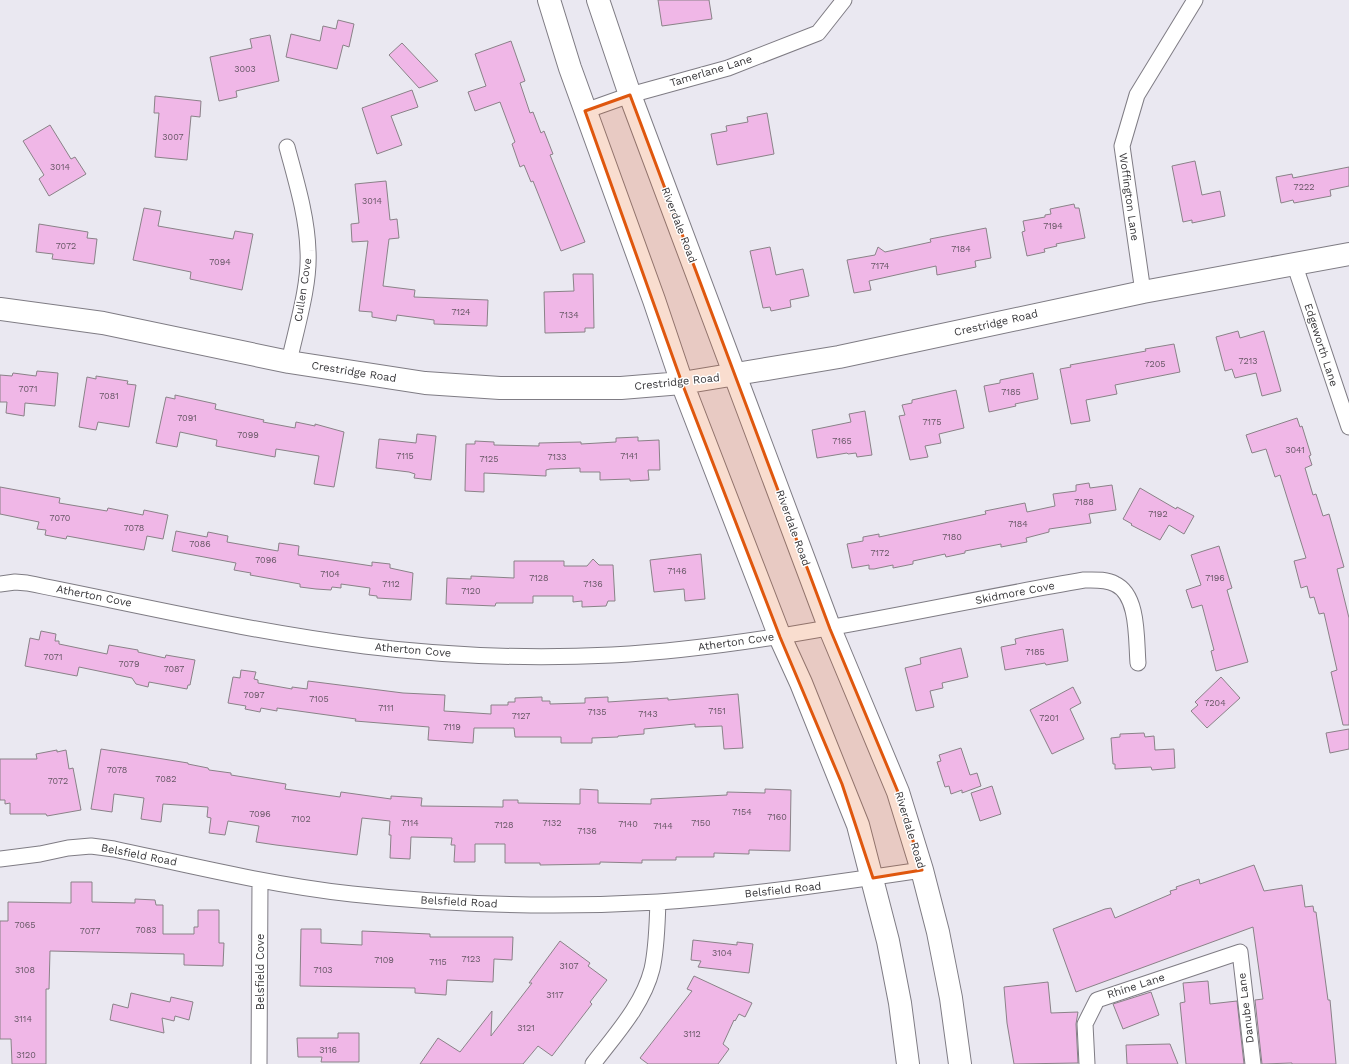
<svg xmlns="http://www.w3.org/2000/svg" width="1349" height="1064" viewBox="0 0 1349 1064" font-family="'Work Sans',sans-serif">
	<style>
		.building { fill: #f0b7e7; stroke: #8a8288 }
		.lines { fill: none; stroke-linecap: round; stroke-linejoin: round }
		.street-casing { stroke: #7f7c84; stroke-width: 17 }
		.secondary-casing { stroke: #7f7c84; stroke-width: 24 }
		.street { stroke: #fff; stroke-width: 15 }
		.secondary { stroke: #fff; stroke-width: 22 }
		.marked { fill: #df570e; fill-opacity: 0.2; stroke: #df570e; stroke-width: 3; stroke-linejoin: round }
		.labels { text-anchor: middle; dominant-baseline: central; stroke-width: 3; stroke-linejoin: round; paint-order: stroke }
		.number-label { font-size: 9px; fill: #665765 }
		.street-label { font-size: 11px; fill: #38373a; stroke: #fff }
	</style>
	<rect width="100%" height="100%" fill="#eae8f1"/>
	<path class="building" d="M 658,0 L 709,0 L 712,19 L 662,26 Z
		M 338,20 L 354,24 L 349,47 L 343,45 L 337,69 L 286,57 L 291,34 L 320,41 L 323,26 L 336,29 Z
		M 270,35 L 279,81 L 236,91 L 237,97 L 219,101 L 210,57 L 252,48 L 250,39 Z
		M 511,41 L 525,81 L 520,83 L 530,113 L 533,112 L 541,133 L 544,131 L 553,154 L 550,155 L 585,242 L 561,251 L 533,181 L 531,182 L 524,165 L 520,167 L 512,144 L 515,142 L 500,102 L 475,111 L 468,92 L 486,86 L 475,54 Z
		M 402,43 L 438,81 L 419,88 L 389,55 Z
		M 412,90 L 418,107 L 391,116 L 402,145 L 377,154 L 362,108 Z
		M 155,96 L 201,101 L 200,117 L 191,116 L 187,160 L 155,157 L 159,113 L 154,113 Z
		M 767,113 L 774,154 L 717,165 L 711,134 L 727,131 L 726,126 L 748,122 L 747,117 Z
		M 50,125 L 71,159 L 75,157 L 86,174 L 49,196 L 39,179 L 44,175 L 23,141 Z
		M 1195,161 L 1202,195 L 1220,191 L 1225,216 L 1192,223 L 1192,220 L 1183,222 L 1172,166 Z
		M 1349,167 L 1349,186 L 1330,190 L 1331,196 L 1294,203 L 1293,200 L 1281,203 L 1276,177 L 1292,174 L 1293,178 Z
		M 386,181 L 390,220 L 397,219 L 399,238 L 389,239 L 383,286 L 415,290 L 414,297 L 488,300 L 487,326 L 434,324 L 434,320 L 397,315 L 396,321 L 372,317 L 372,312 L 359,311 L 368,241 L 352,242 L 351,224 L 359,223 L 355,184 Z
		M 1074,204 L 1075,208 L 1079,208 L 1085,238 L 1056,244 L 1057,246 L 1044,249 L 1045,252 L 1027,256 L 1022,232 L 1025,231 L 1023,221 L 1045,217 L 1045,215 L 1051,214 L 1050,209 Z
		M 144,208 L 161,211 L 158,226 L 233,239 L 235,231 L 253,234 L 242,290 L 190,279 L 191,272 L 133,260 Z
		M 39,224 L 88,232 L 87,238 L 97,239 L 94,264 L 52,259 L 53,254 L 36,252 Z
		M 986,228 L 991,258 L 975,261 L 976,267 L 937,275 L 936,266 L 869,281 L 871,290 L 854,293 L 847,260 L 875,255 L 878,247 L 885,252 L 931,242 L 930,239 Z
		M 770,247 L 776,275 L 803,269 L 809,296 L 790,300 L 791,307 L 771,311 L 770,307 L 763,308 L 750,251 Z
		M 573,274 L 593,274 L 594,328 L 585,328 L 585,332 L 545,333 L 544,292 L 574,291 Z
		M 1238,331 L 1240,338 L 1264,331 L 1281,391 L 1262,396 L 1256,373 L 1235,378 L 1232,369 L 1225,371 L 1216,337 Z
		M 1174,344 L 1180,372 L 1115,385 L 1117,394 L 1086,400 L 1090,421 L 1071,424 L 1060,369 L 1071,367 L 1070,365 L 1146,351 L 1145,349 Z
		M 37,371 L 58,373 L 55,406 L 25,403 L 24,416 L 6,413 L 7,402 L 0,402 L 0,375 L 12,376 L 13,373 L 36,376 Z
		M 1033,373 L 1038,399 L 1015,404 L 1016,406 L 989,412 L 984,386 L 1000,383 L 1000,380 Z
		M 96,376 L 128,381 L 127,384 L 136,385 L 129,427 L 98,422 L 96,430 L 79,427 L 87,377 L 96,379 Z
		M 956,390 L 964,428 L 939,434 L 941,443 L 925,446 L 928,457 L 910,460 L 899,416 L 905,415 L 902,405 L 912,403 L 912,400 Z
		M 175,395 L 216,404 L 215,409 L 264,420 L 263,422 L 295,428 L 296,422 L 315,426 L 315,424 L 344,432 L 334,487 L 314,484 L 319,456 L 276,449 L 275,457 L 216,446 L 217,440 L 180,432 L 177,447 L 156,443 L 166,397 L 175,399 Z
		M 865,411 L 872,455 L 857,457 L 856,453 L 848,454 L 847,453 L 817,458 L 812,430 L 851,422 L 849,414 Z
		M 1297,418 L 1300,427 L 1302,426 L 1311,455 L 1309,456 L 1312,465 L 1305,468 L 1313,495 L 1316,494 L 1323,516 L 1329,514 L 1344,567 L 1337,569 L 1349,618 L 1349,725 L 1343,725 L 1331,672 L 1337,670 L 1324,613 L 1319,614 L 1314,597 L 1310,598 L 1307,586 L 1301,588 L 1294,561 L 1306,558 L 1280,475 L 1275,477 L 1266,449 L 1252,453 L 1246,435 Z
		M 417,434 L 436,436 L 431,480 L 414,478 L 415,474 L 409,472 L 376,468 L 379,439 L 416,443 Z
		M 638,437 L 638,441 L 659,440 L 660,470 L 648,470 L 649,480 L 630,481 L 630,479 L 600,480 L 600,472 L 580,472 L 580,468 L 550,469 L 546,470 L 546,476 L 484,473 L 484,492 L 465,491 L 466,444 L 475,444 L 475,441 L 494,442 L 494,445 L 539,446 L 539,443 L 581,442 L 581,444 L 616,442 L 616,438 Z
		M 1089,483 L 1090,488 L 1112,485 L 1116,510 L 1089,514 L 1091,523 L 1049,529 L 1049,532 L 1026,538 L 1027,542 L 1001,547 L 1001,544 L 965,551 L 965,553 L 946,557 L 945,554 L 913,561 L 913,564 L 893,568 L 893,565 L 874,569 L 869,569 L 869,565 L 852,568 L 847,544 L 863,541 L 863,537 L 879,534 L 879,537 L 921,528 L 986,514 L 985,511 L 1025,503 L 1027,512 L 1055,506 L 1053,494 L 1076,491 L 1076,485 Z
		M 0,487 L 60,498 L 59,503 L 107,511 L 108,508 L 143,515 L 144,510 L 168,515 L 163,539 L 147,536 L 144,550 L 67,536 L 66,539 L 45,535 L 46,530 L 37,529 L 39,522 L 0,514 Z
		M 1140,488 L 1176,509 L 1177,507 L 1194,516 L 1184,534 L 1169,525 L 1160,540 L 1131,525 L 1132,524 L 1123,519 Z
		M 176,531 L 207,537 L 208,532 L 228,536 L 227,542 L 278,551 L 279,543 L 299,546 L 298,555 L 326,559 L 372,566 L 372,562 L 390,564 L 390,568 L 413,573 L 411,600 L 377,598 L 377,596 L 369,595 L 370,588 L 341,584 L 341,588 L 332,587 L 331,590 L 316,589 L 300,587 L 300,584 L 250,575 L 251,573 L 234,570 L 236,563 L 172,551 Z
		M 1219,546 L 1232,588 L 1227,590 L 1248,662 L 1216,671 L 1211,651 L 1214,650 L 1202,605 L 1192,608 L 1186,590 L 1201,585 L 1191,555 Z
		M 701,554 L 705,599 L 685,601 L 684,589 L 654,592 L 650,560 Z
		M 593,559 L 599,565 L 613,565 L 615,601 L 608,601 L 606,606 L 582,607 L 582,601 L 573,602 L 573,596 L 533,596 L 533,603 L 496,603 L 495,606 L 446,604 L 447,578 L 471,579 L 471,576 L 514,578 L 514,561 L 564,561 L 564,566 L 587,566 Z
		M 1063,629 L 1068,661 L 1046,665 L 1045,663 L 1005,670 L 1001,647 L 1016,644 L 1015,639 L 1023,637 Z
		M 41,631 L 56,634 L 55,641 L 59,641 L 59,644 L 107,654 L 109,645 L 138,650 L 138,652 L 165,658 L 166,655 L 195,660 L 190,685 L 188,685 L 187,689 L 149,682 L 148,687 L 136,684 L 132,678 L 79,667 L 77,676 L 25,666 L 30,638 L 39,640 Z
		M 961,648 L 968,677 L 942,683 L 943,688 L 930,691 L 934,707 L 916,711 L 905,668 L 921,664 L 920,658 Z
		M 241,670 L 256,672 L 254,679 L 258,680 L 258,683 L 292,689 L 292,687 L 307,689 L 308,681 L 403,693 L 445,695 L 444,711 L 491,714 L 491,705 L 508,705 L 508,702 L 515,702 L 515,698 L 542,697 L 542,701 L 550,701 L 550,704 L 585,703 L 585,698 L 608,697 L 608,702 L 668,698 L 668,700 L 738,694 L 743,748 L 724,749 L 722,726 L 695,727 L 695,724 L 644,729 L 644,734 L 618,736 L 618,737 L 592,738 L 592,743 L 561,743 L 561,737 L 515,737 L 514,728 L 474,728 L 473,743 L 428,740 L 429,727 L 355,721 L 356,719 L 277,708 L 277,711 L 261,708 L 260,712 L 245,709 L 246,706 L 228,703 L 233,677 L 240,678 Z
		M 1221,677 L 1240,698 L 1207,728 L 1191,711 L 1198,705 L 1195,702 Z
		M 1073,687 L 1081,703 L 1070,709 L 1084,739 L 1052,754 L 1030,710 Z
		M 1349,729 L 1349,749 L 1330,753 L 1326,733 Z
		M 1144,733 L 1145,737 L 1154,736 L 1155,750 L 1174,749 L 1175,768 L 1152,770 L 1151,767 L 1115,769 L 1115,764 L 1113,764 L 1111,738 L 1120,737 L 1120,734 Z
		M 961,748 L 970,775 L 977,773 L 981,786 L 962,793 L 962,790 L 951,794 L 949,786 L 945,787 L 937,762 L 941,761 L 939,755 Z
		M 101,749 L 188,763 L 188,764 L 208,768 L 209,770 L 231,773 L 231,775 L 286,784 L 285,789 L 340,797 L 341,792 L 391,799 L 391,796 L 422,798 L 421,806 L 503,807 L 503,800 L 518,800 L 518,803 L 580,804 L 580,789 L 598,790 L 598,803 L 651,804 L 651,799 L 727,795 L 727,792 L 765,793 L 765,789 L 791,790 L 790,851 L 749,850 L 749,854 L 714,853 L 714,857 L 676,857 L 676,860 L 642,860 L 642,863 L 600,862 L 600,864 L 540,865 L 540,863 L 505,863 L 505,844 L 475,844 L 475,862 L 454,862 L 455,845 L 451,845 L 452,838 L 411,837 L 410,859 L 390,858 L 391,835 L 389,835 L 390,821 L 362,818 L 357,855 L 276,845 L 256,842 L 259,826 L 228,821 L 225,835 L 209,833 L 211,818 L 207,817 L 208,807 L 163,804 L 161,822 L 141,819 L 144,798 L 114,794 L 112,812 L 91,809 Z
		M 57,750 L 57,752 L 66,750 L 69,769 L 73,768 L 81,810 L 47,816 L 46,814 L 10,814 L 10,803 L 5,804 L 5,800 L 0,800 L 0,759 L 37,759 L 36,754 Z
		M 992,786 L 1001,814 L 980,821 L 971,793 Z
		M 1254,865 L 1264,891 L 1302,885 L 1305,907 L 1313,906 L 1314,912 L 1316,912 L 1328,1000 L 1330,1000 L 1336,1064 L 1292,1064 L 1292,1063 L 1262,1064 L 1255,1000 L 1263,999 L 1253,927 L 1076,992 L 1053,929 L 1105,909 L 1111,908 L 1115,918 L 1171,894 L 1170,891 L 1177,889 L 1176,887 L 1199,879 L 1200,884 Z
		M 71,882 L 92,882 L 92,902 L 135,903 L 135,899 L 155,900 L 156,905 L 163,905 L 163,934 L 194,934 L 194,927 L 198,927 L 198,910 L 219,910 L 219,943 L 224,943 L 223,966 L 184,965 L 184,954 L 50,951 L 49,989 L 46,989 L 46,1064 L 12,1064 L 11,1039 L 0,1039 L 0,921 L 8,921 L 8,902 L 71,903 Z
		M 301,929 L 321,929 L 321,943 L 362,945 L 362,931 L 430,934 L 430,937 L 513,937 L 512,960 L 494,959 L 493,982 L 447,980 L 446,995 L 415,993 L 415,988 L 300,986 Z
		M 693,940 L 737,945 L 737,942 L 753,944 L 749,973 L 698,967 L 701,961 L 691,960 Z
		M 560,941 L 590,963 L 588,966 L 607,980 L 590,1002 L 592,1004 L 552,1056 L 538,1046 L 523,1064 L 420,1064 L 438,1038 L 460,1052 L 492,1011 L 491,1036 L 532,983 L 529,983 Z
		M 694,976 L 752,1003 L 745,1017 L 739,1014 L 735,1021 L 734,1020 L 723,1044 L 729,1049 L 718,1064 L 648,1064 L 640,1058 L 692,991 L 687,989 Z
		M 1208,981 L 1210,1004 L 1237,1001 L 1244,1064 L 1186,1064 L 1180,1003 L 1185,1002 L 1183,983 Z
		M 1048,982 L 1051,1013 L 1078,1012 L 1076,1024 L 1078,1063 L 1014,1064 L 1007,1023 L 1004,987 Z
		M 1151,992 L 1159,1015 L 1123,1029 L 1113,1004 Z
		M 131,993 L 170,1002 L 171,997 L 193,1002 L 189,1020 L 175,1016 L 174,1021 L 162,1018 L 164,1033 L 110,1020 L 113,1004 L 128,1008 Z
		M 338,1033 L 359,1033 L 359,1062 L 321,1062 L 322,1057 L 298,1057 L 297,1038 L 338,1038 Z
		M 1170,1044 L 1178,1064 L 1127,1064 L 1126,1045 Z"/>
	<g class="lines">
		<defs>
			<path id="street" d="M 585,111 L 630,95 L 728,68 L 818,33 L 844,0
				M 287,147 C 296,181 307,216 308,251 C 310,285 296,329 289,362
				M 1294,263 L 1349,427
				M 1143,292 L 1122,146 L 1137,95 L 1195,0
				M 0,584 L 15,582 L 27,583 C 139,605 252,632 365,646 C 447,656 531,659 612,655 C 772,646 927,607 1084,580 C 1094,580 1106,579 1115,584 C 1139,595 1136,640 1138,663
				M 0,859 L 40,854 L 68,848 L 91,846 L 114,849 C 193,866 271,885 352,894 C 453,905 556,908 658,902 C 747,896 834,883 922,870
				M 259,1064 L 260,881
				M 593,1064 C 615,1035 643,1005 652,969 C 657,947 657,923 658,902
				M 1087,1064 L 1085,1024 L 1097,1000 L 1240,952 L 1253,1064"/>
			<path id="secondary" d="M 549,0 L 570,68 L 654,300 L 682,383 L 780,637 L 801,683 L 858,825 L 888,941 L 900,1003 L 908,1064
				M 598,0 L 630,95 L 830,629 L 898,792 L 922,870 L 938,932 L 951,998 L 960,1064
				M 0,309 L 103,323 L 289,362 L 425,383 L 500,388 L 621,388 L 682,383 L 839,357 L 1143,292 L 1349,254"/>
		</defs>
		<use href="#street" class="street-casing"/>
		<use href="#secondary" class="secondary-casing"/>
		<use href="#street" class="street"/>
		<use href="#secondary" class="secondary"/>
	</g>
	<path class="marked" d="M 630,95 L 830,629 L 898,792 L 922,870 L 873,878 L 842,784 L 780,637 L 682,383 L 585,111 Z"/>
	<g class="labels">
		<g class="number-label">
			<text x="245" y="69">3003</text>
			<text x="173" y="137">3007</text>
			<text x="60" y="167">3014</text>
			<text x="1304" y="187">7222</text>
			<text x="372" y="201">3014</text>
			<text x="1053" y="226">7194</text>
			<text x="66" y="246">7072</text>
			<text x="961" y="249">7184</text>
			<text x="220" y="262">7094</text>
			<text x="880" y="266">7174</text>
			<text x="461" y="312">7124</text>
			<text x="569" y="315">7134</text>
			<text x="1248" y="361">7213</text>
			<text x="1155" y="364">7205</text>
			<text x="28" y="389">7071</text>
			<text x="1011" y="392">7185</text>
			<text x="109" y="396">7081</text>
			<text x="187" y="418">7091</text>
			<text x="932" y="422">7175</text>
			<text x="248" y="435">7099</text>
			<text x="842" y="441">7165</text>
			<text x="1295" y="450">3041</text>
			<text x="405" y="456">7115</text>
			<text x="629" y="456">7141</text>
			<text x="557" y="457">7133</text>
			<text x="489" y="459">7125</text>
			<text x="1084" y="502">7188</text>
			<text x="1158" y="514">7192</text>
			<text x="60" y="518">7070</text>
			<text x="1018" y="524">7184</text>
			<text x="134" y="528">7078</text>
			<text x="952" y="537">7180</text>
			<text x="200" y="544">7086</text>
			<text x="880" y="553">7172</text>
			<text x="266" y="560">7096</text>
			<text x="677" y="571">7146</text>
			<text x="330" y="574">7104</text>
			<text x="539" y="578">7128</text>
			<text x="1215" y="578">7196</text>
			<text x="391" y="584">7112</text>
			<text x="593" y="584">7136</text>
			<text x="471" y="591">7120</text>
			<text x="1035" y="652">7185</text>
			<text x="53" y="657">7071</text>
			<text x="129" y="664">7079</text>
			<text x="174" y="669">7087</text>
			<text x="254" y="695">7097</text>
			<text x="319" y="699">7105</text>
			<text x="1215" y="703">7204</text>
			<text x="386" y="708">7111</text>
			<text x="717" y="711">7151</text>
			<text x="597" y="712">7135</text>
			<text x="648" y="714">7143</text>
			<text x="521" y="716">7127</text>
			<text x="1049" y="718">7201</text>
			<text x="452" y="727">7119</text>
			<text x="117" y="770">7078</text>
			<text x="166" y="779">7082</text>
			<text x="58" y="781">7072</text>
			<text x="742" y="812">7154</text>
			<text x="260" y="814">7096</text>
			<text x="777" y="817">7160</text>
			<text x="301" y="819">7102</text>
			<text x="410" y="823">7114</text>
			<text x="552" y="823">7132</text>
			<text x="701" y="823">7150</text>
			<text x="628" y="824">7140</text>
			<text x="504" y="825">7128</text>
			<text x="663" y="826">7144</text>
			<text x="587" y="831">7136</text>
			<text x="25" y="925">7065</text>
			<text x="146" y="930">7083</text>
			<text x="90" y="931">7077</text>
			<text x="722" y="953">3104</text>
			<text x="471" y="959">7123</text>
			<text x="384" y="960">7109</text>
			<text x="438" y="962">7115</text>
			<text x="569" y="966">3107</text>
			<text x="25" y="970">3108</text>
			<text x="323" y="970">7103</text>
			<text x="555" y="995">3117</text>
			<text x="23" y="1019">3114</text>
			<text x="526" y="1028">3121</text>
			<text x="692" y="1034">3112</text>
			<text x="328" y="1050">3116</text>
			<text x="26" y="1055">3120</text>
		</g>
		<g class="street-label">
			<text transform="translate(711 71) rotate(-17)">Tamerlane Lane</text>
			<text transform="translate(1129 197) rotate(82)">Woffington Lane</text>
			<text transform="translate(679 225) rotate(69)">Riverdale Road</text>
			<text transform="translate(303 290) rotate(-81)">Cullen Cove</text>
			<text transform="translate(996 323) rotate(-13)">Crestridge Road</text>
			<text transform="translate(1321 345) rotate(72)">Edgeworth Lane</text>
			<text transform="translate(354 372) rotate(9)">Crestridge Road</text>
			<text transform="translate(677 382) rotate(-6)">Crestridge Road</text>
			<text transform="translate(793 528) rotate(70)">Riverdale Road</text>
			<text transform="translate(1015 593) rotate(-11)">Skidmore Cove</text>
			<text transform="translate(94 596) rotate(11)">Atherton Cove</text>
			<text transform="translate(736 642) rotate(-8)">Atherton Cove</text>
			<text transform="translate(413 650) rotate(5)">Atherton Cove</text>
			<text transform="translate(910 830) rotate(73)">Riverdale Road</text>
			<text transform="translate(139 855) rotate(11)">Belsfield Road</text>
			<text transform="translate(783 890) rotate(-6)">Belsfield Road</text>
			<text transform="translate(459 902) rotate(3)">Belsfield Road</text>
			<text transform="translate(260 972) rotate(-90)">Belsfield Cove</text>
			<text transform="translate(1136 986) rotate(-18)">Rhine Lane</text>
			<text transform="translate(1246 1008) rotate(-97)">Danube Lane</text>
		</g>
	</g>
</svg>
